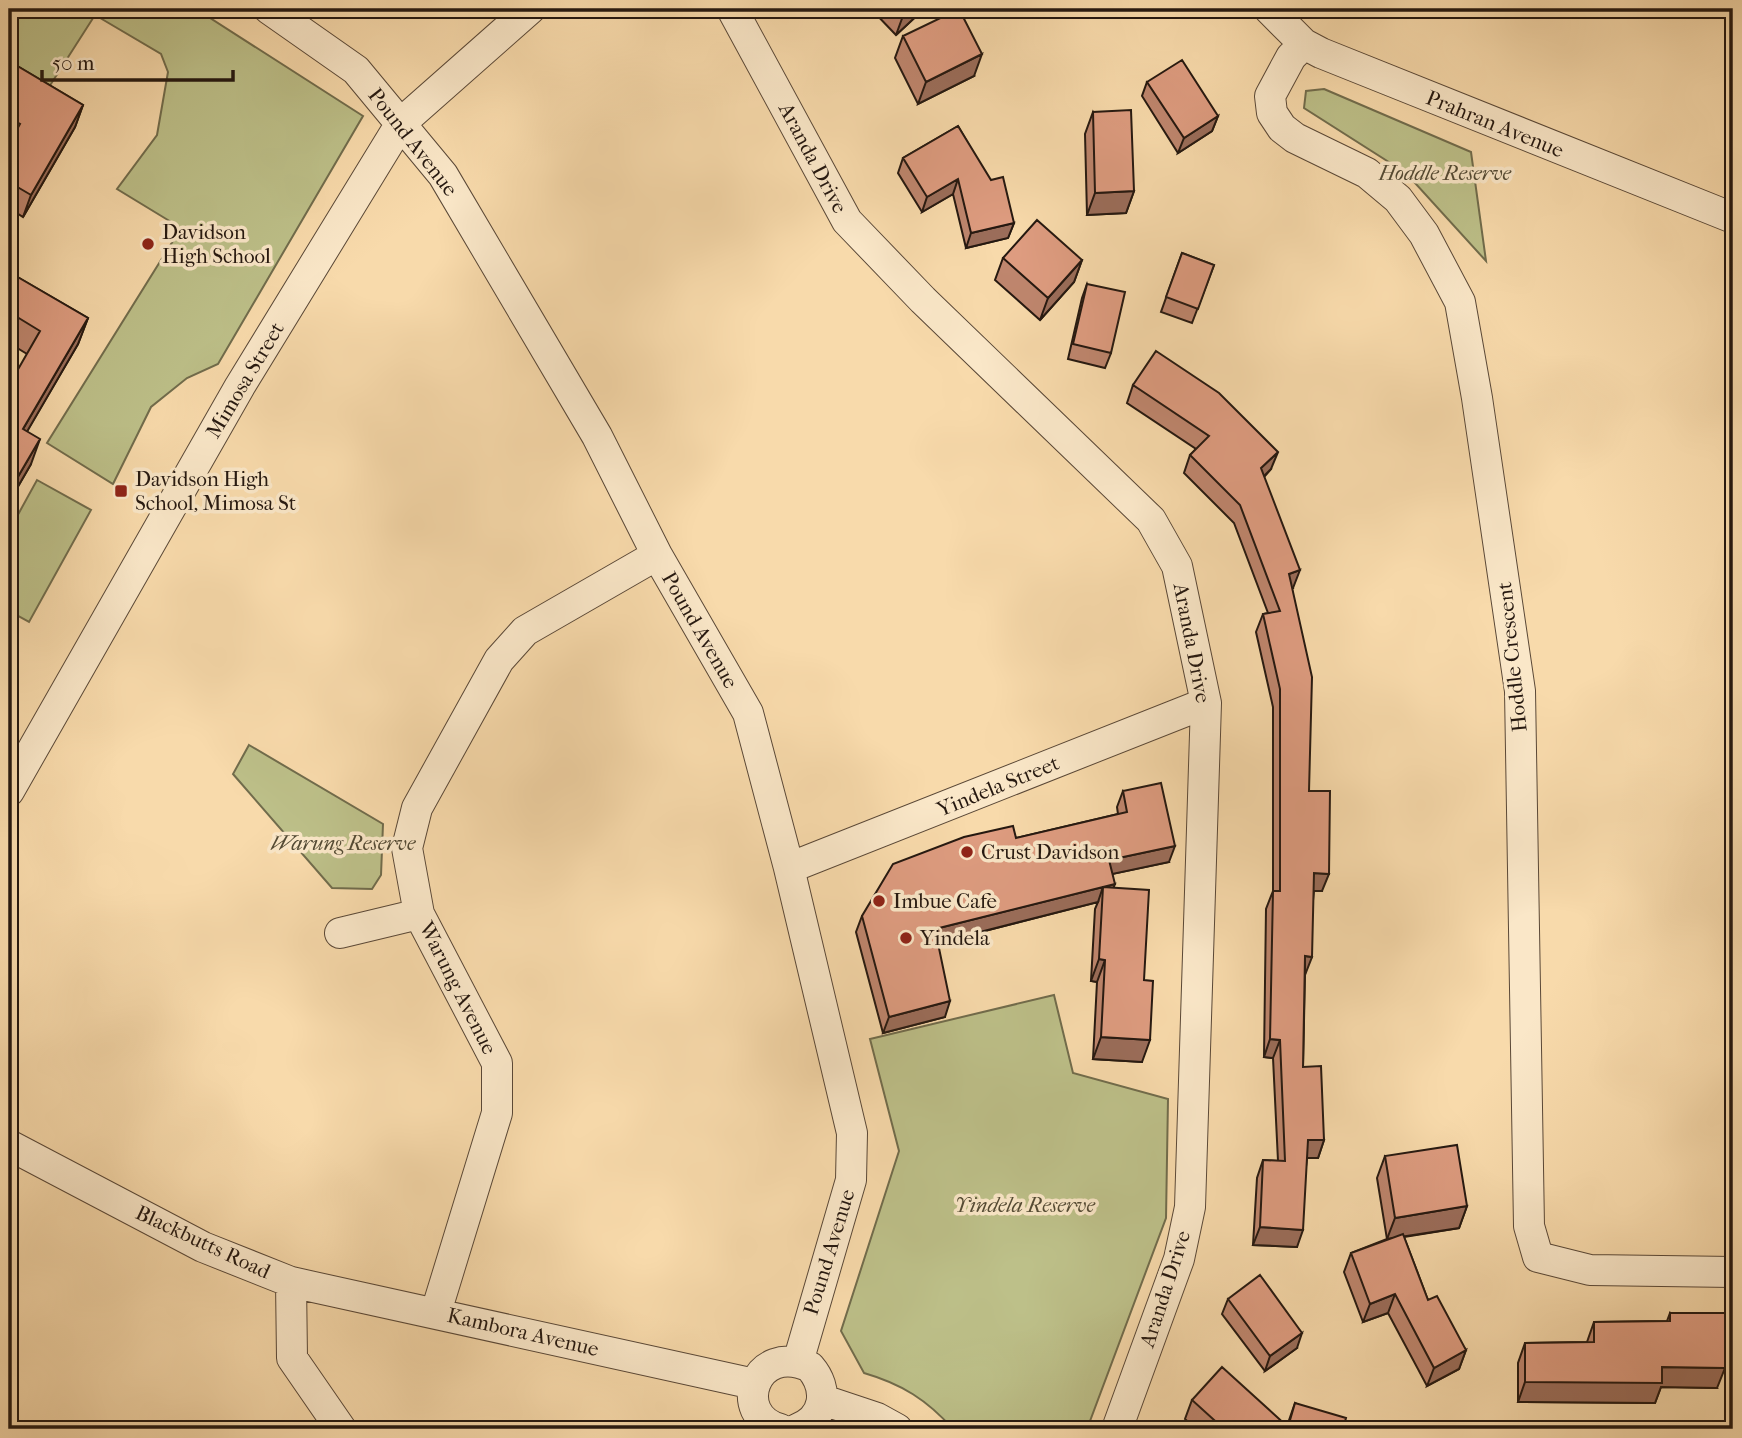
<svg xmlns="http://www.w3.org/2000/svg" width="1742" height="1438" viewBox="0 0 1742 1438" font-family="'IM FELL French Canon',serif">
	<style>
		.green { fill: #bdc089; stroke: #716c4c; stroke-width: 2 }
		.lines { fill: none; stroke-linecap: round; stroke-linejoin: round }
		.minor-casing { stroke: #5a4837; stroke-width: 32 }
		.minor { stroke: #fae7c8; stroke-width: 30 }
		.wall { fill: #bf866e; stroke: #251810; stroke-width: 2 }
		.shaded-wall { fill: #9b6d5a; stroke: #251810; stroke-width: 2 }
		.building { fill: #de9c80; stroke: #251810; stroke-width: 2 }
		.poi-dot { fill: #8f2418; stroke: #fae7c8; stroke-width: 2.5 }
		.labels { text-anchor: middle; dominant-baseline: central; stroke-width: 7; stroke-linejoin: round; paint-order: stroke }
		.street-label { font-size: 21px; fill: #251810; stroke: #fae7c8 }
		.park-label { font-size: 21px; font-style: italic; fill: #534a34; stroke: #fae7c8 }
		.poi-label { font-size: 21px; fill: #251810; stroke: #fae7c8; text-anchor: start }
	</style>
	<rect width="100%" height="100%" fill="#f8daab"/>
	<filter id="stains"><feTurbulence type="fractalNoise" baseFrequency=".00286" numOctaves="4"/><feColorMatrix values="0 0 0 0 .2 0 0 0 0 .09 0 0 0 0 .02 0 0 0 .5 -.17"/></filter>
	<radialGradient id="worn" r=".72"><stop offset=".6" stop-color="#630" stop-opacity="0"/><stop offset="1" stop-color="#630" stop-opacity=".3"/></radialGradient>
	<path class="green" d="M 9,9 L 196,9 L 363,116 L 218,364 L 187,378 L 151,407 L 113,484 L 47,443 L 181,228 L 117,189 L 157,135 L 168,72 L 161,54 L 95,15 L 42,98 L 9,78 Z
		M 1324,89 L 1471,152 L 1486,261 L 1406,173 L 1304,108 L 1306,91 Z
		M 37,480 L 91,510 L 29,622 L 9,611 L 9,531 Z
		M 249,745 L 383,824 L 381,875 L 372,889 L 332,888 L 233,774 Z
		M 1054,995 L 1073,1073 L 1168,1099 L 1166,1218 L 1087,1429 L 953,1429 C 927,1400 902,1384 864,1373 L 841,1331 L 899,1151 L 870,1039 Z"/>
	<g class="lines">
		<defs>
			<path id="minor" d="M 269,9 L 356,70 L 443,175 L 597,436 L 657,555 L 748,713 L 789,868 L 852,1133 L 851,1180 L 798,1362
				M 732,9 L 847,221 L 923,300 L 1151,520 L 1177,566 L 1206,703 L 1190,1207 L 1179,1259 L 1117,1429
				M 1269,9 L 1304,44 L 1321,53 L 1733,218
				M 1304,44 L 1291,57 L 1270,96 L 1272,113 L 1282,128 L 1295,138 L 1367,173 L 1398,199 L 1424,234 L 1460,302 L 1477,398 L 1520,691 L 1529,1226 L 1538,1257 L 1590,1270 L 1733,1272
				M 9,791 L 240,386 L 401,123 L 530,9
				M 789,868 L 1206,703
				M 340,933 L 419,914
				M 9,1145 L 203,1247 L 291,1282 L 754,1384
				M 291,1282 L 292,1358 L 341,1429
				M 436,1312 L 497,1113 L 497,1063 L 419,914 L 407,848 L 417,808 L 499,660 L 525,631 L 657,555
				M 823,1400 L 877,1418 L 897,1429
				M 780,1429 C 730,1415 755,1341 810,1367 C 829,1389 826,1418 797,1429"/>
		</defs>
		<use href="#minor" class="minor-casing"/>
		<use href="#minor" class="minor"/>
	</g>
	<path class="wall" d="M 871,9 L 924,9 L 896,35 Z
		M 903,36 L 974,76 L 918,104 L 895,58 Z
		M 9,61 L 83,105 L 75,127 L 23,217 L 9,208 Z
		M 1147,82 L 1218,116 L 1212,131 L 1178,153 L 1142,96 Z
		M 1093,112 L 1134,191 L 1126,213 L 1087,215 L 1085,134 Z
		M 958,126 L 1014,223 L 1008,238 L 966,248 L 953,194 L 922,212 L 898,173 L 903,158 Z
		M 1182,253 L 1214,265 L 1192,323 L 1161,312 Z
		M 1003,258 L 1082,260 L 1074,282 L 1040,320 L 995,280 Z
		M 9,272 L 88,318 L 78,344 L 27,431 L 31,464 L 9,502 L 27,354 L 9,343 Z
		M 1087,284 L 1111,353 L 1105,368 L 1068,359 L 1082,298 Z
		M 1133,385 L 1271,469 L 1264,477 L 1293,588 L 1292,588 L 1309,791 L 1322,891 L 1314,891 L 1305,975 L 1303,1067 L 1324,1140 L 1318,1158 L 1307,1158 L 1297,1247 L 1253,1245 L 1257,1178 L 1263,1160 L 1278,1161 L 1273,1058 L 1264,1057 L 1266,909 L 1273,891 L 1273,707 L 1256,632 L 1263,614 L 1268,613 L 1234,523 L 1184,473 L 1190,455 L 1196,449 L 1127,403 Z
		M 1123,791 L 1169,862 L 1112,874 L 1113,888 L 1144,980 L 1142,1062 L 1093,1059 L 1097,982 L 1091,981 L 1095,909 L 1098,902 L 938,943 L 945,1017 L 883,1033 L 856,932 L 862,916 L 1016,838 L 1118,814 L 1117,807 Z
		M 1385,1156 L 1467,1206 L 1459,1228 L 1404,1237 L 1428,1300 L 1466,1350 L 1459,1369 L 1427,1386 L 1388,1313 L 1363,1322 L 1344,1272 L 1351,1253 L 1387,1239 L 1377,1178 Z
		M 1228,1299 L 1297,1348 L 1265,1371 L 1222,1314 Z
		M 1670,1313 L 1717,1388 L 1661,1387 L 1655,1403 L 1518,1402 L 1518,1363 L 1525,1343 L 1587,1342 L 1594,1322 L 1667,1321 Z
		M 1192,1400 L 1287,1426 L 1295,1403 L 1343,1429 L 1196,1429 L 1185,1419 Z"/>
	<path class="shaded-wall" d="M 909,9 L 924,9 L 896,35 L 904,13 Z
		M 982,54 L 974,76 L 918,104 L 926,82 Z
		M 83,105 L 75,127 L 23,217 L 31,195 Z
		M 1218,116 L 1212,131 L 1178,153 L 1184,138 Z
		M 958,179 L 953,194 L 922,212 L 927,197 Z
		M 1134,191 L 1126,213 L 1087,215 L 1095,193 Z
		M 1014,223 L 1008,238 L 966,248 L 971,233 Z
		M 1082,260 L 1074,282 L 1040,320 L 1048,298 Z
		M 88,318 L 78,344 L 14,454 L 23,429 Z
		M 40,439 L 31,464 L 9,502 L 9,492 Z
		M 1278,452 L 1271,469 L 1254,486 L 1261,468 Z
		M 1300,570 L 1293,588 L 1282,592 L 1289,574 Z
		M 1175,846 L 1169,862 L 1103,876 L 1109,860 Z
		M 1314,873 L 1329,874 L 1322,891 L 1308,891 Z
		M 1115,884 L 1109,900 L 1103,887 L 1098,902 L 929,945 L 935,929 Z
		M 1305,956 L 1312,957 L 1305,975 Z
		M 1099,959 L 1105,960 L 1097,982 L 1091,981 Z
		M 950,1001 L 945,1017 L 883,1033 L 889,1017 Z
		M 1101,1037 L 1150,1040 L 1142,1062 L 1093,1059 Z
		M 1270,1039 L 1280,1040 L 1273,1058 L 1264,1057 Z
		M 1308,1140 L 1324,1140 L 1318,1158 L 1302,1158 Z
		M 1467,1206 L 1459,1228 L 1387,1239 L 1395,1218 Z
		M 1260,1227 L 1303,1230 L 1297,1247 L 1253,1245 Z
		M 1395,1294 L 1388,1313 L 1363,1322 L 1370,1304 Z
		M 1302,1333 L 1297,1348 L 1265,1371 L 1270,1356 Z
		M 1466,1350 L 1459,1369 L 1427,1386 L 1434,1368 Z
		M 1662,1367 L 1725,1368 L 1717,1388 L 1661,1387 L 1655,1403 L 1518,1402 L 1525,1382 Z"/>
	<path class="building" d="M 900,9 L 909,9 L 904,13 Z
		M 959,9 L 982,54 L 926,82 L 903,36 Z
		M 1182,60 L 1218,116 L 1184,138 L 1147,82 Z
		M 9,61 L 83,105 L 31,195 L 9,182 L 9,144 L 20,124 L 9,118 Z
		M 1131,110 L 1134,191 L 1095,193 L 1093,112 Z
		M 958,126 L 991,180 L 1003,177 L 1014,223 L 971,233 L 958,179 L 927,197 L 903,158 Z
		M 1037,220 L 1082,260 L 1048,298 L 1003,258 Z
		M 1182,253 L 1214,265 L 1198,309 L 1166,297 Z
		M 9,272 L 88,318 L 23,429 L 40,439 L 9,492 L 9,385 L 40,331 L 9,312 Z
		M 1087,284 L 1125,292 L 1111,353 L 1073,344 Z
		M 1156,351 L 1219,393 L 1278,452 L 1261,468 L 1300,570 L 1289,574 L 1312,677 L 1309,791 L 1330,791 L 1329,874 L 1314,873 L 1312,957 L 1305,956 L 1303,1067 L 1321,1066 L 1324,1140 L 1308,1140 L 1303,1230 L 1260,1227 L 1263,1160 L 1285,1161 L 1280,1040 L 1270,1039 L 1273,891 L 1280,891 L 1280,689 L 1263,614 L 1280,611 L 1240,505 L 1190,455 L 1209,436 L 1133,385 Z
		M 1161,783 L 1175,846 L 1109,860 L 1115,884 L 935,929 L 950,1001 L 889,1017 L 862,916 L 893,864 L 964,837 L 1013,826 L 1016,838 L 1127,812 L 1123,791 Z
		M 1103,887 L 1149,890 L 1144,980 L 1153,981 L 1150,1040 L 1101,1037 L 1105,960 L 1099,959 Z
		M 1457,1145 L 1467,1206 L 1395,1218 L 1385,1156 Z
		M 1403,1234 L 1428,1300 L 1437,1296 L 1466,1350 L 1434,1368 L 1395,1294 L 1370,1304 L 1351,1253 Z
		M 1260,1275 L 1302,1333 L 1270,1356 L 1228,1299 Z
		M 1670,1313 L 1725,1313 L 1725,1368 L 1662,1367 L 1662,1383 L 1525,1382 L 1525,1343 L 1594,1342 L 1594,1322 L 1670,1321 Z
		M 1222,1367 L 1288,1427 L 1295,1403 L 1346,1418 L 1343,1429 L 1266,1429 L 1261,1428 L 1259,1429 L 1224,1429 L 1192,1400 Z"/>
	<g class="poi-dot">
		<circle cx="148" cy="244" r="7"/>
		<rect x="114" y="484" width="14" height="14" rx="3.5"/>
		<circle cx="967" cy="852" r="7"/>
		<circle cx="879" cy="901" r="7"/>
		<circle cx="906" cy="938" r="7"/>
	</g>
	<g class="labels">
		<g class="street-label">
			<text transform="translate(1495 124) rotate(22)">Prahran Avenue</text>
			<text transform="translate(413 142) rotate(52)">Pound Avenue</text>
			<text transform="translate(813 158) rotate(62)">Aranda Drive</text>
			<text transform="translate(245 380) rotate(-59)">Mimosa Street</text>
			<text transform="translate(700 630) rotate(60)">Pound Avenue</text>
			<text transform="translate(1192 643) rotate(79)">Aranda Drive</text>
			<text transform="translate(1512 657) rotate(-96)">Hoddle Crescent</text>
			<text transform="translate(998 786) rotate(-22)">Yindela Street</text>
			<text transform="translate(458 988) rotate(63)">Warung Avenue</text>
			<text transform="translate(203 1242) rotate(25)">Blackbutts Road</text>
			<text transform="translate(829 1252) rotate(-73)">Pound Avenue</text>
			<text transform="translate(1165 1289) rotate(-72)">Aranda Drive</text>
			<text transform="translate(523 1332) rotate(13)">Kambora Avenue</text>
		</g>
		<g class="park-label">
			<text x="1445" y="173">Hoddle Reserve</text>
			<text x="343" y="843">Warung Reserve</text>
			<text x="1025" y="1205">Yindela Reserve</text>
		</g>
		<g class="poi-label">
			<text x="162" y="232">Davidson<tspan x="162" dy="24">High School</tspan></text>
			<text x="135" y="479">Davidson High<tspan x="135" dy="24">School, Mimosa St</tspan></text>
			<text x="981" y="852">Crust Davidson</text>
			<text x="893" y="901">Imbue Cafe</text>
			<text x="920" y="938">Yindela</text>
		</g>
	</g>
	<rect width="1742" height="1438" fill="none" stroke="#f8daab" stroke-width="35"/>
	<rect x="10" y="10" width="1721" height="1417" fill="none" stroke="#251810" stroke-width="3.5"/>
	<rect x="18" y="18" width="1707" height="1403" fill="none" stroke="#251810" stroke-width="2"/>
	<path d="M42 70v10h191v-10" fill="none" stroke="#251810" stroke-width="3.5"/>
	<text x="52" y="70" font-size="21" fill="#251810" stroke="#fae7c8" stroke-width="5" paint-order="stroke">50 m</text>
	<rect width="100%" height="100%" filter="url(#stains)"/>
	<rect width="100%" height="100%" fill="url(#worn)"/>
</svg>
